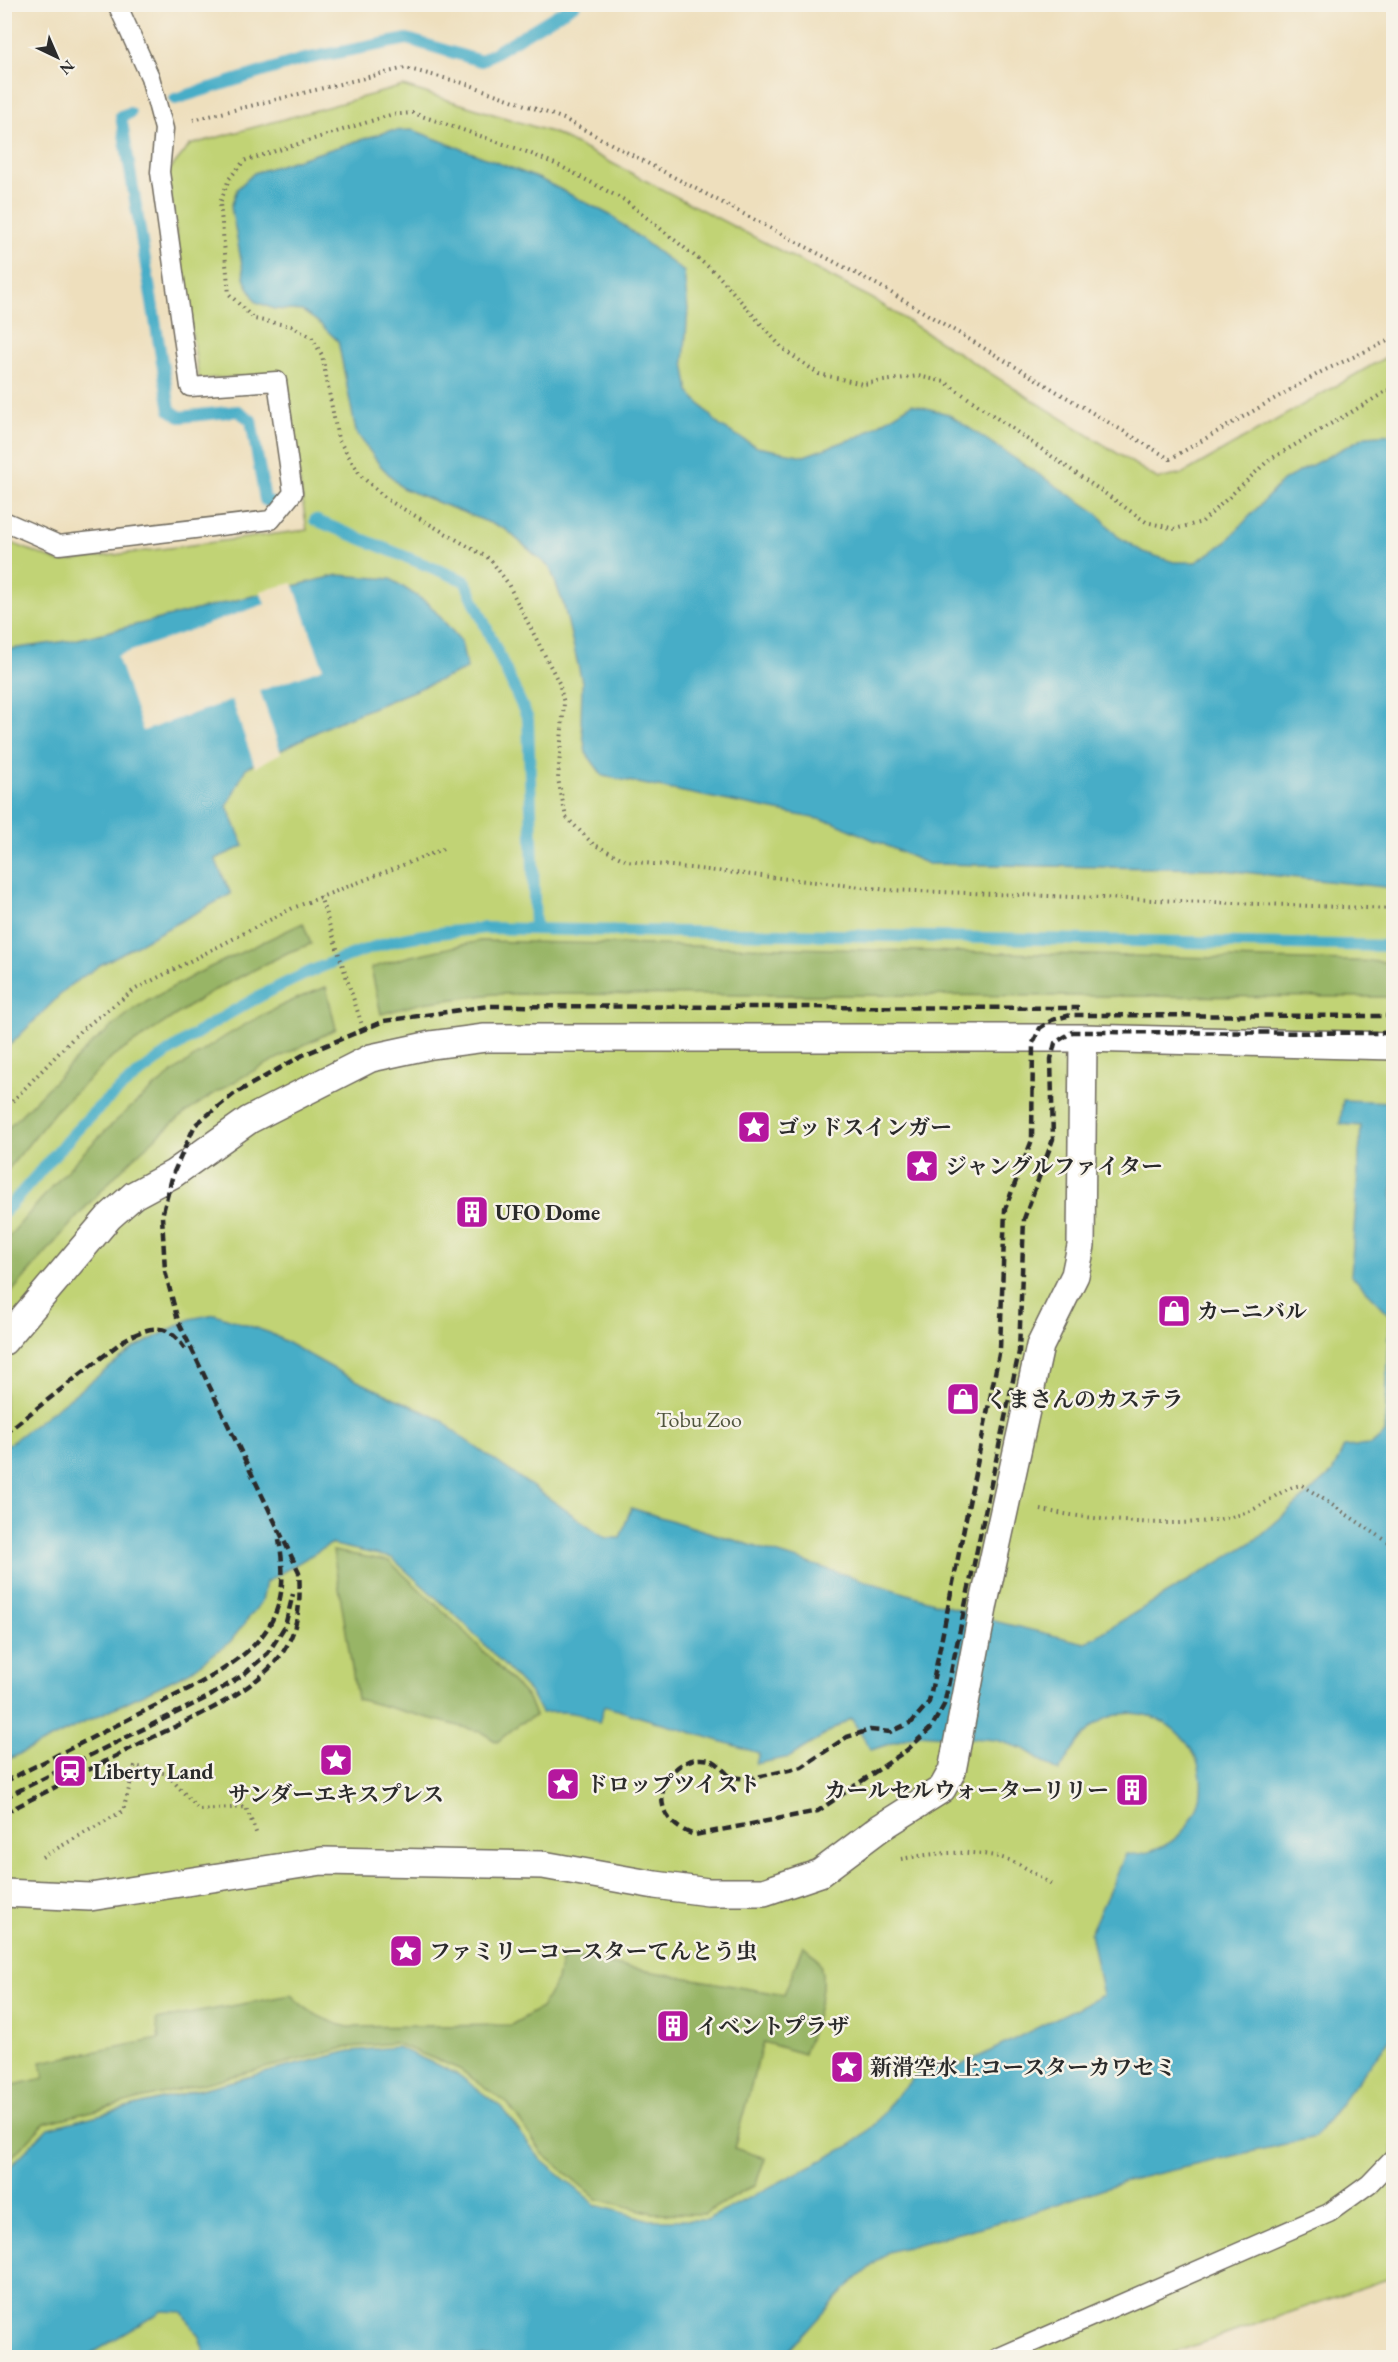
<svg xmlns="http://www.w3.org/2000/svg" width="1398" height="2362" viewBox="0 0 1398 2362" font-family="'EB Garamond','Noto Serif JP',serif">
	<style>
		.green { fill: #c1d375; stroke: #767f50; stroke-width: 1.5 }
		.forest { fill: #98b566; stroke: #627048; stroke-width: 1.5 }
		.water { fill: #47adc7; stroke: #396c79; stroke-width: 1.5 }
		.pier { fill: #eedfbd }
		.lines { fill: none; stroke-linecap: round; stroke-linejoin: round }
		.stream { stroke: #47adc7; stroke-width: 12 }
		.service-casing { stroke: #6f6a5e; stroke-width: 21 }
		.pedestrian-casing { stroke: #6f6a5e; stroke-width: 30 }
		.path { stroke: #6f6a5e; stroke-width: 4; stroke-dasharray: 1.5 4.5; stroke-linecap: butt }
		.service { stroke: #fff; stroke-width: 18 }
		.pedestrian { stroke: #fff; stroke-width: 27 }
		.rail { stroke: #2b2b2b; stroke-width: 4.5; stroke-dasharray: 9 4.5; stroke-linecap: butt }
		.labels { text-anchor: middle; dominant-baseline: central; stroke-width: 5; stroke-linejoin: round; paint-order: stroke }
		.poi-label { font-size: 22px; font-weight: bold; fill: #2b2b2b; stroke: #f7f3e8; text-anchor: start }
		.park-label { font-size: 22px; fill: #50553e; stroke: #f7f3e8 }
	</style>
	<rect width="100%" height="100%" fill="#f7f3e8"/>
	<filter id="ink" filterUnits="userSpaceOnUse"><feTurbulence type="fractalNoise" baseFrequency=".0167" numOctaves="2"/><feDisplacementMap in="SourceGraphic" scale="12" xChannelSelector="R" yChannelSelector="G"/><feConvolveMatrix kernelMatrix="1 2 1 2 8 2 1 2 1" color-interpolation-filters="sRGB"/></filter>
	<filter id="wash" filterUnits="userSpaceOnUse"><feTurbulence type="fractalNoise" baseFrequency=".008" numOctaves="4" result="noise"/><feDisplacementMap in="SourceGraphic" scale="24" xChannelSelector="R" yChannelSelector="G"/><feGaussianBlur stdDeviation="1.35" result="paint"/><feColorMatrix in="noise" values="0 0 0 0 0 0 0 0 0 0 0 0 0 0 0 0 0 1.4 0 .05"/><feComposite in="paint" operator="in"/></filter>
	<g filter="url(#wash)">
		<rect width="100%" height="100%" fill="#eedfbd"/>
		<path class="green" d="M 403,86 L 554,133 L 873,299 L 1158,479 L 1182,474 L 1393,353 L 1393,2277 L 1161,2357 L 5,2357 L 4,540 L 60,562 L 307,530 L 283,375 L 199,379 L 167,173 L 190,145 Z"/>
		<path class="forest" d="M 303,923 L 311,944 L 289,952 L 209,993 L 114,1056 L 58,1108 L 5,1173 L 5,1131 L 89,1046 L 135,1008 L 198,973 Z
			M 480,941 L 1393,962 L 1393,997 L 494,994 L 422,1003 L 381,1014 L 371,968 L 407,957 Z
			M 326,987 L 336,1029 C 281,1057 223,1083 174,1122 C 110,1174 59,1238 5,1300 L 5,1241 C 34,1208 62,1174 93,1143 C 159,1077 238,1019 326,987 Z
			M 333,1551 L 389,1561 L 460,1627 L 528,1698 L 535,1716 L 519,1724 L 497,1742 L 481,1732 L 357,1699 Z
			M 803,1945 C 807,1949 813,1953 817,1958 C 832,1982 811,2030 804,2054 L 763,2042 L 734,2148 L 765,2158 L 756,2184 L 704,2214 L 653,2213 L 597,2199 L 543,2154 L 508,2104 L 459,2069 L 395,2043 L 349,2047 L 45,2123 L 5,2164 L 5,2087 L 44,2078 L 41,2062 L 159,2039 L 156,2020 L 291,1995 C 309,2013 323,2020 348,2027 L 511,2025 L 541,2008 L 557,1980 L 563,1953 L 597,1962 L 784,1995 Z"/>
		<path class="water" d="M 413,130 L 540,179 L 610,215 L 684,272 L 688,310 L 684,362 L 689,392 L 720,426 L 757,447 L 804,456 L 860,436 L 912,404 L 948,414 L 1097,513 L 1117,536 L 1143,552 L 1174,562 L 1196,562 L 1225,543 L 1282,481 L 1366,436 L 1393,434 L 1393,888 L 1214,869 L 928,864 L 833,822 L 603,776 L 586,753 L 581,722 L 582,682 L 564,606 L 550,568 L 505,529 L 402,488 L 379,464 L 356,432 L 338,341 L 318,322 L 302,311 L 274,309 L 256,302 L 245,281 L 231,207 L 237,189 L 254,173 L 389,131 Z
			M 338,575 L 391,579 L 429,604 L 461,641 L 467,669 L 328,726 L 246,768 L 227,806 L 244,846 L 215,859 L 231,894 L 102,964 L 69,986 L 5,1050 L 5,650 L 74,640 Z
			M 1343,1100 L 1393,1102 L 1393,2035 L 1315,2137 L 1122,2182 L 1022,2216 L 888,2252 L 846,2288 L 784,2357 L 206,2357 L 199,2337 L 183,2312 L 162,2311 L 85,2357 L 5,2357 L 5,2172 L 48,2128 L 350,2051 L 397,2047 L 457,2074 L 501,2107 L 541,2160 L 596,2205 L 650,2220 L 706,2220 L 853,2144 L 875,2124 L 896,2096 L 932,2059 L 942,2075 L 1103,1995 L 1090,1933 L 1126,1854 C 1147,1856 1170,1846 1183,1831 C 1239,1766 1154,1681 1094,1726 C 1078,1739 1069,1755 1059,1772 L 1024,1749 L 996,1740 L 919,1734 L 871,1750 L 851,1718 L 790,1757 L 756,1764 L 759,1753 L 604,1706 L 599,1723 C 580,1711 563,1711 541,1713 L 531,1694 L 464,1623 L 392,1558 L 330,1544 L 266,1582 L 262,1601 L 230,1642 L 189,1672 L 5,1761 L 5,1447 L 135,1348 L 190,1319 L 215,1314 L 270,1333 L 347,1376 L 442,1420 L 457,1434 L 606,1538 L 620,1538 L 631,1508 L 998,1622 L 1085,1643 L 1254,1541 L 1332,1473 L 1344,1447 L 1371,1445 L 1385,1433 L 1390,1315 L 1351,1275 L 1361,1126 L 1340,1124 Z"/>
		<path class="pier" d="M 293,583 L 323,668 L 260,691 L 281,753 L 255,767 L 232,700 L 143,731 L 117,656 L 265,604 L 260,591 Z"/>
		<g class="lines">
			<path class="stream" d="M 175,99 L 300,60 L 407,39 L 481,61 L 575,4
				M 130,113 L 121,116 L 170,410 L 180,417 L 238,411 L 251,420 L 265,500 L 272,503
				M 315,520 L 465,581 L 528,719 L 535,928
				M 4,1212 C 38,1176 69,1134 106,1101 C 181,1035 297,968 394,941 C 422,933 455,932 484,928 L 1394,946"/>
		</g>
	</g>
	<g filter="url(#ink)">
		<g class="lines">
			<defs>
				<path id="service" d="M 4,521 L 59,545 L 271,520 L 293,493 L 277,381 L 190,387 L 160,172 L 164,129 L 150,77 L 117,4
					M 997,2358 L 1329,2213 L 1369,2184 L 1394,2158"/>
				<path id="pedestrian" d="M 4,1341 L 109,1217 L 134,1195 L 173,1174 L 249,1120 L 371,1058 L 431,1045 L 485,1038 L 1083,1038 L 1394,1046
					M 4,1893 L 90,1897 L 322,1861 L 543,1865 L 655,1885 L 708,1892 L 764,1892 L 820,1873 L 880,1828 L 942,1789 L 952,1771 L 984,1603 L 1040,1346 L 1075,1275 L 1081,1246 L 1083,1038"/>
			</defs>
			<use href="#service" class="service-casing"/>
			<use href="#pedestrian" class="pedestrian-casing"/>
			<path class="path" d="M 193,120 L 405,68 L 467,84 L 564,119 L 878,285 L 1170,459 L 1321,372 L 1394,338
				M 1394,387 L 1269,460 L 1202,522 L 1175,529 L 1146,522 L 945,382 L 918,376 L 863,384 L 819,374 L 783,349 L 717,274 L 626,201 L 560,166 L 527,152 L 413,113 L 390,115 L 244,161 L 229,179 L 220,203 L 229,294 L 254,319 L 291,326 L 311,336 L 322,355 L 338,439 L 361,476 L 388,500 L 490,559 L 507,582 L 559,683 L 564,703 L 558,779 L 566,817 L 593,844 L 627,861 L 888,890 L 1394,909
				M 320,896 L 362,1025
				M 4,1110 L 80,1031 L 134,990 L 293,908 L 446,848
				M 1041,1510 C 1095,1520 1199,1533 1250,1511 C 1269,1503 1281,1488 1302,1485 L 1394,1546
				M 42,1857 L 123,1811 L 135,1766 L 167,1774 L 199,1810 L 246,1807 L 257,1835
				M 901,1859 C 938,1852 988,1847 1022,1866 C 1033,1872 1043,1880 1054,1886"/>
			<use href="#service" class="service"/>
			<use href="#pedestrian" class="pedestrian"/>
			<path class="rail" d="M 1394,1016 L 1071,1015 L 1052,1020 L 1040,1028 L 1033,1043 L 1032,1140 L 1005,1209 L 1000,1349 L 929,1702 L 912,1722 L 890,1732 L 870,1730 L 847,1737 L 802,1767 L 748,1779 L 730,1777 C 725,1772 719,1764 713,1761 C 670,1746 633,1815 695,1835 L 818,1811 L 907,1750 L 931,1728 L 944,1705 L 1019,1352 L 1024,1219 L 1053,1139 L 1051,1059 L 1055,1043 L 1072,1032 L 1394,1033
				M 4,1434 L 124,1340 C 150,1326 167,1321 185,1349
				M 4,1782 L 200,1683 C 263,1648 293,1616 279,1540
				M 4,1798 L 210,1696 L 243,1675 L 268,1653 L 285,1626 L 293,1594
				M 4,1813 C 52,1789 100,1764 147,1740 C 190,1719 251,1695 281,1655 C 299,1630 301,1601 299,1572 L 178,1321 L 165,1271 L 162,1216 L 173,1174 L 195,1125 L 234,1094 L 303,1055 L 384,1021 L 488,1006 L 1079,1008"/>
		</g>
	</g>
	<defs>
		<symbol id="sight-square" viewBox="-11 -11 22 22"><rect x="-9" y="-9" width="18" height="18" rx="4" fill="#b5179e" stroke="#f7f3e8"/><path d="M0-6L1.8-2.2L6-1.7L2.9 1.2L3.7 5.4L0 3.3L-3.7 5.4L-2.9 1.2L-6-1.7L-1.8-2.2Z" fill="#fff"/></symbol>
		<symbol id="building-square" viewBox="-11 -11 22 22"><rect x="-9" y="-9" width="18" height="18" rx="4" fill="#b5179e" stroke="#f7f3e8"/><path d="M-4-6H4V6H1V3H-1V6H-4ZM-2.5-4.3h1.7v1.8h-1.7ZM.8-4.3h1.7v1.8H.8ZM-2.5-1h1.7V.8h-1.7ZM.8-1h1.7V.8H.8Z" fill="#fff"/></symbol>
		<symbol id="shop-square" viewBox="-11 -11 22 22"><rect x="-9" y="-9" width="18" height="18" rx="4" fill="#b5179e" stroke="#f7f3e8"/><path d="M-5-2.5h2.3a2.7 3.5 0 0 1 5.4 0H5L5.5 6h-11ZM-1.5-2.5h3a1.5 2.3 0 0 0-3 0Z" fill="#fff"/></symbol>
		<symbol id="station-square" viewBox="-11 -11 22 22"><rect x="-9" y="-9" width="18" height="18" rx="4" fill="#b5179e" stroke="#f7f3e8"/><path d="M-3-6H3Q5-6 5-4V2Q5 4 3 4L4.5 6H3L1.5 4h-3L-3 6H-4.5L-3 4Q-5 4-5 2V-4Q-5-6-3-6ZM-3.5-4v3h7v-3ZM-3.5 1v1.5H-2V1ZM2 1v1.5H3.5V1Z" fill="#fff"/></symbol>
	</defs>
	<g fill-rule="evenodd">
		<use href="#sight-square" x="735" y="1108" width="38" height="38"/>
		<use href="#sight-square" x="903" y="1147" width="38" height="38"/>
		<use href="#building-square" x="453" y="1193" width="38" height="38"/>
		<use href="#shop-square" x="1155" y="1292" width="38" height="38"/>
		<use href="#shop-square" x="944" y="1380" width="38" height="38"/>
		<use href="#sight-square" x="317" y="1741" width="38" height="38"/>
		<use href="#station-square" x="51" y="1752" width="38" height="38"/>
		<use href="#sight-square" x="544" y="1765" width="38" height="38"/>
		<use href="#building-square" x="1113" y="1771" width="38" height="38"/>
		<use href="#sight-square" x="387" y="1932" width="38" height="38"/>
		<use href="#building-square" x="654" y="2007" width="38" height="38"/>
		<use href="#sight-square" x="828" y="2048" width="38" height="38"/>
	</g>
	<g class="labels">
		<g class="poi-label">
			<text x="777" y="1127">ゴッドスインガー</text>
			<text x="945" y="1166">ジャングルファイター</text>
			<text x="495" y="1212">UFO Dome</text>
			<text x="1197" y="1311">カーニバル</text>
			<text x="986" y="1399">くまさんのカステラ</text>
			<text x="93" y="1771">Liberty Land</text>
			<text x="586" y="1784">ドロップツイスト</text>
			<text x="1109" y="1790" text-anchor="end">カールセルウォーターリリー</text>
			<text x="336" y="1794" text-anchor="middle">サンダーエキスプレス</text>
			<text x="429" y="1951">ファミリーコースターてんとう虫</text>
			<text x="696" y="2026">イベントプラザ</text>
			<text x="870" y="2067">新滑空水上コースターカワセミ</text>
		</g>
		<g class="park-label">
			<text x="699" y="1419">Tobu Zoo</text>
		</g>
	</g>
	<rect width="1398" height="2362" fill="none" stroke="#f7f3e8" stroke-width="24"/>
	<g transform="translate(57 57) rotate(136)" stroke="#f7f3e8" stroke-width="4.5" paint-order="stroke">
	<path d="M0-4.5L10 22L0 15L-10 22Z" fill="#2b2b2b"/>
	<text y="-9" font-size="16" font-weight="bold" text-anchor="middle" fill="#2b2b2b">N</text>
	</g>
</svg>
